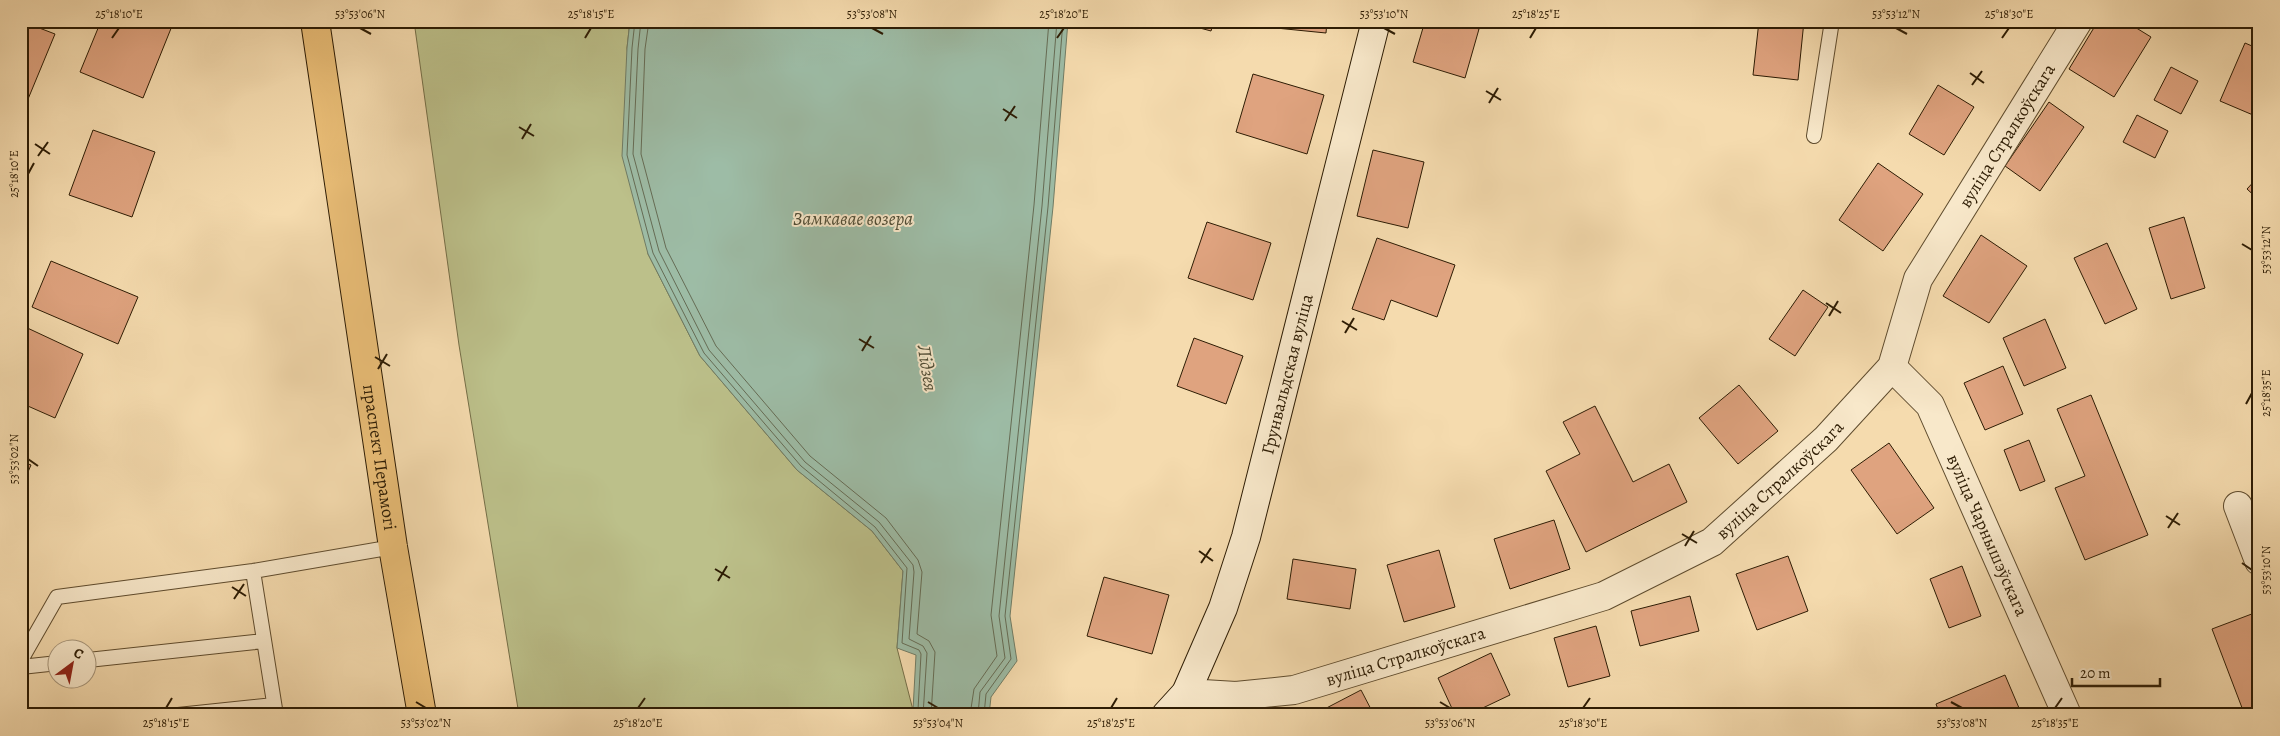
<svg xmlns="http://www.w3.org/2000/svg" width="2280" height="736" viewBox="0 0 2280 736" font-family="Alegreya,serif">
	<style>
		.grass { fill: #bcc08a; stroke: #746e47 }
		.water { fill: #9dbca6; stroke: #707c65 }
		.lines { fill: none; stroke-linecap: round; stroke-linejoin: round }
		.shore { stroke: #656c55; stroke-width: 1 }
		.building { fill: #dfa37f; stroke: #2d1c04 }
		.service-casing { stroke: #5f4c2e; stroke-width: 16 }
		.minor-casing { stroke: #5f4c2e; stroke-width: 30 }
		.secondary-casing { stroke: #2d1c04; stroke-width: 30 }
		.primary-casing { stroke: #2d1c04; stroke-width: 30 }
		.service { stroke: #f8e8ca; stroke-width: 14 }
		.minor { stroke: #f8e8ca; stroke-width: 28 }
		.secondary { stroke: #f8e8ca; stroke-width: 28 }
		.primary { stroke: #eabe77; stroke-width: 28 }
		.ticks { fill: none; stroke: #2d1c04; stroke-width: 2 }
		.labels { text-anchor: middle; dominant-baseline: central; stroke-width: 4; stroke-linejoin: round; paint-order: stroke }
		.street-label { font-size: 18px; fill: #2d1c04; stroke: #f8e8ca }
		.water-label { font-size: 19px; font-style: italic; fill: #4f4c35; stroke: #f8e8ca }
		.neatline { fill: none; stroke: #2d1c04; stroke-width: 2 }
		.ticks-label { font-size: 12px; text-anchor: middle; fill: #2d1c04 }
	</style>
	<rect width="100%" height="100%" fill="#f5dbae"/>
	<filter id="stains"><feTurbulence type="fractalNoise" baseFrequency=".004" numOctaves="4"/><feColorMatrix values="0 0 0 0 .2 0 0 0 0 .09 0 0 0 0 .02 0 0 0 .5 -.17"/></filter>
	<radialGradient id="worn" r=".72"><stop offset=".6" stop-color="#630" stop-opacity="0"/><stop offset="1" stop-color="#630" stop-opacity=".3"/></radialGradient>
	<path class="grass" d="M 414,21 L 630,21 L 627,48 L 648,254 L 700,356 L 797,470 L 872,531 L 903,571 L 897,648 L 913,710 L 909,715 L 519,715 L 459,345 Z"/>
	<path class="water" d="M 630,21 L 1068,21 L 1053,207 L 1010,616 L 1017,661 L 991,697 L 989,715 L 909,715 L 913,710 L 916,655 L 897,648 L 903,571 L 872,531 L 797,470 L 700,356 L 648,254 L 622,156 L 627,48 Z"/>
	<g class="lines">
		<path class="shore" d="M 635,21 L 632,48 L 627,155 L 653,253 L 704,353 L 801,466 L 875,527 L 907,568 L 902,643 L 919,650 L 921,654 L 918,710 L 916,715
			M 641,21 L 638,49 L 633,154 L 659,251 L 709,350 L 805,462 L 879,522 L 913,565 L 914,572 L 909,639 L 923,646 L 927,653 L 923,715
			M 649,21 L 645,49 L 641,154 L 666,248 L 716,346 L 810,456 L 886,518 L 918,560 L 922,572 L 917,634 L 929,641 L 935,652 L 931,715
			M 970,715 L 974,689 L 997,656 L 991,615 L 1034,205 L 1049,21
			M 978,715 L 980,692 L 1005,658 L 999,616 L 1042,206 L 1057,21
			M 984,715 L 986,694 L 1011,659 L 1005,616 L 1048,207 L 1063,21"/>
	</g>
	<path class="building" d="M 21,21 L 55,34 L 21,116 Z
		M 101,21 L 174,21 L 143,98 L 80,72 Z
		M 1174,21 L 1214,21 L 1211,31 Z
		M 1277,21 L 1327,21 L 1326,33 L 1276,28 Z
		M 1425,21 L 1453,21 L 1479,29 L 1465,78 L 1413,62 Z
		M 1759,21 L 1804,21 L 1798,80 L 1753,75 Z
		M 2098,21 L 2125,21 L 2151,37 L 2114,97 L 2069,69 Z
		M 2245,43 L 2259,49 L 2259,100 L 2253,115 L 2220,101 Z
		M 2171,67 L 2198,81 L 2181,114 L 2154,100 Z
		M 1253,74 L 1324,95 L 1307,154 L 1236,132 Z
		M 1938,85 L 1974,107 L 1944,155 L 1909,134 Z
		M 2049,102 L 2084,127 L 2040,191 L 2005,166 Z
		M 2137,115 L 2168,131 L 2155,158 L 2123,142 Z
		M 93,130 L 155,152 L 132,217 L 69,195 Z
		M 1373,150 L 1424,162 L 1408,228 L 1357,216 Z
		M 1878,163 L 1923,194 L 1883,251 L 1839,220 Z
		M 2259,176 L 2259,200 L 2247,189 Z
		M 2184,217 L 2205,288 L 2171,299 L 2149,228 Z
		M 1207,222 L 1271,243 L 1253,300 L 1188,278 Z
		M 1981,235 L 2027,266 L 1989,323 L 1943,296 Z
		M 1377,238 L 1455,265 L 1437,317 L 1391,300 L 1384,320 L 1352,309 Z
		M 2107,243 L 2137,309 L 2105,324 L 2074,258 Z
		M 51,261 L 138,297 L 118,344 L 32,307 Z
		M 1803,290 L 1828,307 L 1795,356 L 1769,339 Z
		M 2045,319 L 2066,368 L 2024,386 L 2003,338 Z
		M 21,325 L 83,354 L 55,418 L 21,403 Z
		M 1194,338 L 1243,356 L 1226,404 L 1177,386 Z
		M 2003,366 L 2023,414 L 1985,430 L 1964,383 Z
		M 1739,385 L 1778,431 L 1738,464 L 1699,418 Z
		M 2091,395 L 2148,535 L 2085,560 L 2055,488 L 2085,476 L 2057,409 Z
		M 1595,406 L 1633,482 L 1669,464 L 1687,502 L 1586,552 L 1546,471 L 1580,454 L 1563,422 Z
		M 2029,440 L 2045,481 L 2020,491 L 2004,450 Z
		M 1889,443 L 1934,508 L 1897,534 L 1851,470 Z
		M 21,461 L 31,465 L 21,488 Z
		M 1554,520 L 1570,569 L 1510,589 L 1494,539 Z
		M 1439,550 L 1455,607 L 1404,622 L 1387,565 Z
		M 1788,556 L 1808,611 L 1757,630 L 1736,574 Z
		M 1293,559 L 1356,569 L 1350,609 L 1287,599 Z
		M 1962,566 L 1981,616 L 1949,628 L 1930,579 Z
		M 1104,577 L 1169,595 L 1152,654 L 1087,636 Z
		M 1690,596 L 1699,631 L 1640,646 L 1631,611 Z
		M 2257,612 L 2259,707 L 2244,713 L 2212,629 Z
		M 1596,626 L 1610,676 L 1568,687 L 1554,638 Z
		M 1491,653 L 1510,695 L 1468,715 L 1455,715 L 1438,678 Z
		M 2005,675 L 2022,715 L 1940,715 L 1936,704 Z
		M 1361,690 L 1374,715 L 1313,715 Z"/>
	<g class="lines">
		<defs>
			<path id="service" d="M 1814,136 L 1832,21
				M 253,571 L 276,715
				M 21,660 L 57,597 L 253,571 L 393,547
				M 88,660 L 264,641
				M 21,667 L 58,663
				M 178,715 L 274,705"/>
			<g id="minor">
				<path id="s1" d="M 1892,367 L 1930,405 L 2067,715"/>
				<path d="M 2238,506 L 2259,561"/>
				<path id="s2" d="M 1186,693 L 1236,696 L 1294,690 L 1604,596 L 1712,542 L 1826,439 L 1892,367 L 1918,279 L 2078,21"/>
			</g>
			<g id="secondary">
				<path id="s3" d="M 1166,715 L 1186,693 L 1223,608 L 1246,537 L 1376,21"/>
			</g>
			<g id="primary">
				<path id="s4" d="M 315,21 L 393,547 L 422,715"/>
			</g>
		</defs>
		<use href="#service" class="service-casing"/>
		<use href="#minor" class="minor-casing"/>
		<use href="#secondary" class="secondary-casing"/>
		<use href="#primary" class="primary-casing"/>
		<use href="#service" class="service"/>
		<use href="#minor" class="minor"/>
		<use href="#secondary" class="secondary"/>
		<use href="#primary" class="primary"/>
	</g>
	<path class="ticks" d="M 360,28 L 371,34M 872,28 L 883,34M 1384,28 L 1395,34M 1896,28 L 1907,34M 112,38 L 119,28M 585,38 L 591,28M 1057,38 L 1064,28M 1530,38 L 1536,28M 2002,38 L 2009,28M 1970,73 L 1984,83M 1972,85 L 1982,71M 1486,91 L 1501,100M 1489,103 L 1498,88M 1003,109 L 1017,118M 1005,121 L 1015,106M 519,127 L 534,136M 522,139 L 531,124M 35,144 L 50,154M 38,156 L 48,142M 28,174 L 34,163M 2242,244 L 2252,250M 1826,303 L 1841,313M 1829,316 L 1838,301M 1342,321 L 1357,330M 1345,333 L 1354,318M 859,339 L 874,348M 862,351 L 871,336M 375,357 L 390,366M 378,369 L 387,354M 2246,404 L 2252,393M 28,459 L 38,466M 2166,516 L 2180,525M 2168,528 L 2178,513M 1682,534 L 1697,543M 1685,546 L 1694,531M 1199,551 L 1213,561M 1201,563 L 1211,548M 2242,563 L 2252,570M 715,569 L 730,578M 718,581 L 727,566M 232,587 L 246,596M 234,599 L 244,584M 416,702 L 426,708M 928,702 L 938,708M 1440,702 L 1450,708M 1951,702 L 1962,708M 166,708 L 172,698M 638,708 L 645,698M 1111,708 L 1117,698M 1583,708 L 1590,698M 2055,708 L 2062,698"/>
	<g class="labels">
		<g class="street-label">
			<text stroke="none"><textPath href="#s2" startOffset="1065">вуліца Стралкоўскага</textPath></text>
			<text stroke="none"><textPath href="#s3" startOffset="365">Грунвальдская вуліца</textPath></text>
			<text stroke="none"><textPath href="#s4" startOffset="441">праспект Перамогі</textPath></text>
			<text stroke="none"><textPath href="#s2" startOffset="645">вуліца Стралкоўскага</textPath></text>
			<text stroke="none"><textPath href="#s1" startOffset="196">вуліца Чарнышэўскага</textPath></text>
			<text stroke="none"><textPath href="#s2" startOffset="225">вуліца Стралкоўскага</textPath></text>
		</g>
		<g class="water-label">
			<text x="853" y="219">Замкавае возера</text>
			<text transform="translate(927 368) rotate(81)">Лідзея</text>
		</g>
	</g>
	<rect width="2280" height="736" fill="none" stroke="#f5dbae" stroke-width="55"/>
	<g transform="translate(72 664) rotate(32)"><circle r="24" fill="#f8e8ca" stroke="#a7967b"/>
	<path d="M0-4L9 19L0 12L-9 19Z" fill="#8f2418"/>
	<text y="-8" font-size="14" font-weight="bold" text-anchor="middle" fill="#2d1c04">С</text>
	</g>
	<path d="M2072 678v8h88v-8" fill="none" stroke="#2d1c04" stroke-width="2.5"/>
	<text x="2080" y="678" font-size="15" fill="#2d1c04" stroke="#f8e8ca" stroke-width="4" paint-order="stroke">20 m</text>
	<rect x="28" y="28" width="2224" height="680" class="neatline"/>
	<g class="ticks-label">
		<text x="119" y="18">25°18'10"E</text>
		<text x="360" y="18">53°53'06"N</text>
		<text x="591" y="18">25°18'15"E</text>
		<text x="872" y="18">53°53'08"N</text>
		<text x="1064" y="18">25°18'20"E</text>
		<text x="1384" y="18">53°53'10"N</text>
		<text x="1536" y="18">25°18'25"E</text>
		<text x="1896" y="18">53°53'12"N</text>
		<text x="2009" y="18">25°18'30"E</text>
		<text transform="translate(14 174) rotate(-90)" y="4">25°18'10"E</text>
		<text transform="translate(2266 250) rotate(-90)" y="4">53°53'12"N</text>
		<text transform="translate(2266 393) rotate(-90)" y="4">25°18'35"E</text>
		<text transform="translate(14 459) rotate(-90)" y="4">53°53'02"N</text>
		<text transform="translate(2266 570) rotate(-90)" y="4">53°53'10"N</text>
		<text x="166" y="727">25°18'15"E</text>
		<text x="426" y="727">53°53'02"N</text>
		<text x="638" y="727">25°18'20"E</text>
		<text x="938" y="727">53°53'04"N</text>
		<text x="1111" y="727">25°18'25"E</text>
		<text x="1450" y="727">53°53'06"N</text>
		<text x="1583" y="727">25°18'30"E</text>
		<text x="1962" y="727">53°53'08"N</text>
		<text x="2055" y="727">25°18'35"E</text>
	</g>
	<rect width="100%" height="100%" filter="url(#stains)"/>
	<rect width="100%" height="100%" fill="url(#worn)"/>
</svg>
